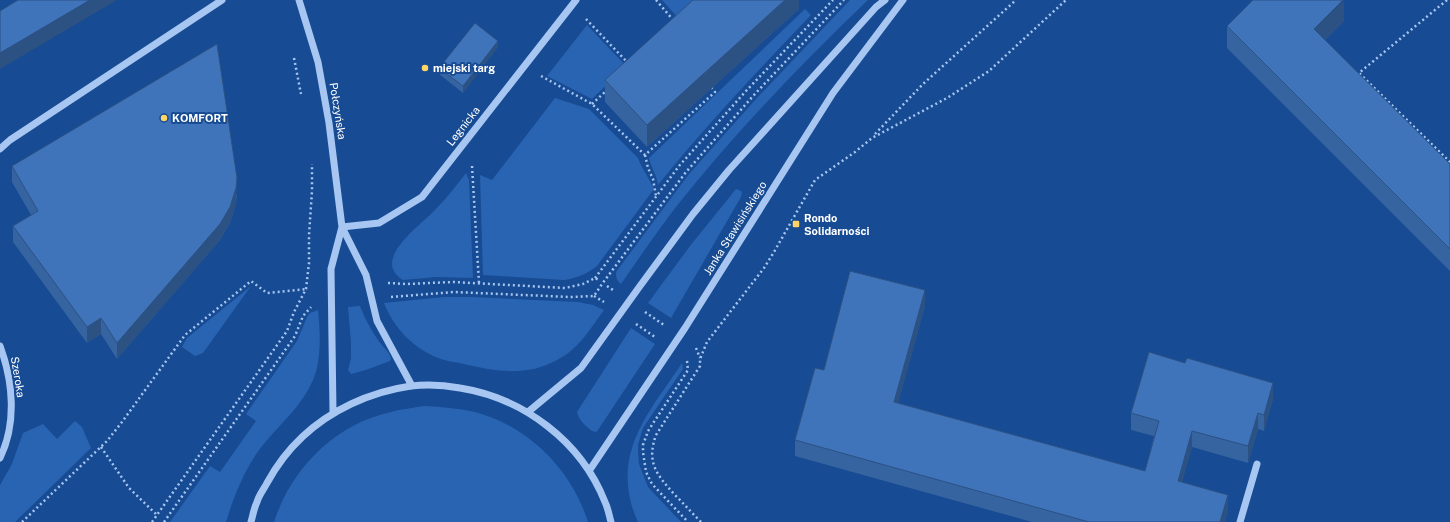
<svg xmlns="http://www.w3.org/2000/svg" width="1450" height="522" viewBox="0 0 1450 522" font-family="'Public Sans',sans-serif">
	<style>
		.green { fill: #2964b2 }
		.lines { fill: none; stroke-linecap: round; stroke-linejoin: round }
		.path { stroke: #a7c6f1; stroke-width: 2.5; stroke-dasharray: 2 3; stroke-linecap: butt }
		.minor { stroke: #a7c6f1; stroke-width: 7 }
		.wall { fill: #3664a1 }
		.shaded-wall { fill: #2c5183 }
		.building { fill: #3f74bb; stroke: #2c5183 }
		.poi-dot { fill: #ffd666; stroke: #174b93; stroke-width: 1.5 }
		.labels { text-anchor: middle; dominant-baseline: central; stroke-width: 4; stroke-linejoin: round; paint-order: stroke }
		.poi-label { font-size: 11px; font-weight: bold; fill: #fff; stroke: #174b93; text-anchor: start }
		.street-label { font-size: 11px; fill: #fff; stroke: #174b93 }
	</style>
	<rect width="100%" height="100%" fill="#174b93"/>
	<path class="green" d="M 662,0 L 699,0 L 679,19 Z
		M 850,0 L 868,0 C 800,65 735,133 676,207 C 657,232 639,258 621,284 C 617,281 616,278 616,272 L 689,174 L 756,99 Z
		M 805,9 L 811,15 C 759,70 706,125 658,185 C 657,175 651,168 649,158 Z
		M 587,25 L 626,66 L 592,99 L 547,76 Z
		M 555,98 L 589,109 L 638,158 C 642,169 649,178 654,189 L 597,266 C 587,274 577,278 564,280 L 483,275 L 480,175 L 492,180 Z
		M 466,173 L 469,180 L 473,278 L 436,277 L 403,280 C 370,260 421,225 434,211 C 446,199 456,186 466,173 Z
		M 736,189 L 741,191 L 742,193 L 741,197 L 671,318 L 648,303 L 690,246 Z
		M 251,286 L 203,353 L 195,356 L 182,347 L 187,338 Z
		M 444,297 L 472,297 L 578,302 L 593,305 L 604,310 C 590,329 579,349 557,360 C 528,376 499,372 468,365 C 458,362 448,362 438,358 C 413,348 394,328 384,303 Z
		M 360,306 C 365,319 372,332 380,343 C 384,348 390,352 391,359 L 390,361 L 366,370 L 351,374 L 348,370 L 351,358 L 351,343 L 348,307 Z
		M 318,310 C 320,329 321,349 317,368 C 309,401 279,424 259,450 C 243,473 234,496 226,522 L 170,522 L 210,466 L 220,472 L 256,421 L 246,414 L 297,341 L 307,317 L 310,313 Z
		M 631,328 L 655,344 L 598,430 L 596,432 C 589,431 578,419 577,412 Z
		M 682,363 L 683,369 L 643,428 L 638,445 L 638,452 L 639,464 L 648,487 L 681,522 L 638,522 C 634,513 630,502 629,493 C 620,441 656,403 682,363 Z
		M 424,406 C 441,407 458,408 475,412 C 528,426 572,470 588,522 L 274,522 C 291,469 335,424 391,412 C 401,409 413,408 424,406 Z
		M 75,421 L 82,427 L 91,448 L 15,522 L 0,522 L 0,485 L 12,464 L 23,433 L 43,424 L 57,439 Z"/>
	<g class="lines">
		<path class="path" d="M 656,0 L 674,21
			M 1447,0 L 1359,73 L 1450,162
			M 586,19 L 628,63
			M 294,58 L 301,94
			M 541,76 L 592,104 L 645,155 L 715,92 L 712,88
			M 592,104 L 606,91
			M 875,134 L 923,84 L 1016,0
			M 645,155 L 648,168 L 653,179 L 656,196
			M 472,166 L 479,283
			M 595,278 L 679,166 L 746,91 L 833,0
			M 388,283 L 407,284 L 453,282 L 565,288 L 583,284 L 595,278 L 599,280
			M 607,286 L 613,290
			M 594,296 L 604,302
			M 391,297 L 454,292 L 570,297 L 594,296 L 602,284 L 686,172 L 753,96 L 844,0
			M 645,312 L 664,325
			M 636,324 L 655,337
			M 696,348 L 700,358
			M 687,361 L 688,370 L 648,431 L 643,445 L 643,452 L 646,472 L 652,484 L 688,522
			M 101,447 L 129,488 L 157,515
			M 22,522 L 107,441 L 122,422 L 185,335 L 251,281 L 267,293 L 307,289
			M 152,522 L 287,331 L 294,312 L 306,289 L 309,263 L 309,235 L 312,191 L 312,164
			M 164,522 L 295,336 L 303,316 L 311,307
			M 701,522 C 692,513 684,504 675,495 C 657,475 646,463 656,435 L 700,366 L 700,359 L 707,342 L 764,268 L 774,252 L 815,180 L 855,152 L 872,138 L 947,98 L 989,71 L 1066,0"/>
		<path class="minor" d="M 299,0 L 318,62 L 329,123 L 342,227 L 366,275 L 377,321 L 412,386
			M 0,149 L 10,140 L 222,0
			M 342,227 L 379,223 L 422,197 L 576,0
			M 0,346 C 13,381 17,423 0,458
			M 333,412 L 331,269 L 342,227
			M 528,412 L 581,368 L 640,286 L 693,214 L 729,170 L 876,7 L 885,0
			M 589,471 L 685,328 L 833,93 L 903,0
			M 251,522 C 253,515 254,508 257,502 C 259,495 264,489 267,483 C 286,448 315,421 351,404 C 370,395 390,389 411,386 C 427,384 444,385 460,388 C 523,398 581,441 605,502 C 608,508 609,515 611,522
			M 1240,522 L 1257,464"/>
	</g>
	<path class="wall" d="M 799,0 L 799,9 L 647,147 L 605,102 L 605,80 Z
		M 1344,21 L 1325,40 L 1450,164 L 1450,271 L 1227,48 L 1227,26 Z
		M 498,47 L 463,93 L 439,74 L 439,68 Z
		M 12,166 L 237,194 L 236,204 L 230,223 L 220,240 L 117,359 L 101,334 L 87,343 L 13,242 L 13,226 L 31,215 L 12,182 Z
		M 925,306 L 898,403 L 1145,471 L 1154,436 L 1131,430 L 1131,413 L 1273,399 L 1264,431 L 1258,429 L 1248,463 L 1192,447 L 1182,482 L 1228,511 L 1225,522 L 1032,522 L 795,456 L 795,440 L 824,370 Z"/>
	<path class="shaded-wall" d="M 90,0 L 117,0 L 0,69 L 0,53 Z
		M 785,0 L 799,0 L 799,9 L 647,147 L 647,125 Z
		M 1344,0 L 1344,21 L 1314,51 L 1314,29 Z
		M 498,41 L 498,47 L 463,93 L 463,86 Z
		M 237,178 L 236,204 L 230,223 L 220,240 L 117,359 L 117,343 Z
		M 925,290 L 925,306 L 894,418 L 894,402 Z
		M 101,318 L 101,334 L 87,343 L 87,327 Z
		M 1273,383 L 1273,399 L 1264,431 L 1264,415 Z
		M 1258,413 L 1258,429 L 1248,463 L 1248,446 Z
		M 1192,431 L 1192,447 L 1178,497 L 1178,481 Z
		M 1228,495 L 1228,511 L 1225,522 L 1220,522 Z"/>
	<path class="building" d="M 18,0 L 90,0 L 0,53 L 0,11 Z
		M 693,0 L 785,0 L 647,125 L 605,80 Z
		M 1253,0 L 1343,0 L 1314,29 L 1450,164 L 1450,249 L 1227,26 Z
		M 475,23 L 498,41 L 463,86 L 439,68 Z
		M 217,44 L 237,178 L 236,188 L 230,207 L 220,224 L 117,343 L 101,318 L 87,327 L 13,226 L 38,211 L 12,166 Z
		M 850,271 L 925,290 L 894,402 L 1145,471 L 1159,421 L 1131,413 L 1149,352 L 1185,363 L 1187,358 L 1273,383 L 1264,415 L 1258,413 L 1248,446 L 1192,431 L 1178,481 L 1228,495 L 1220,522 L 1089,522 L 795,440 L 815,368 L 824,370 Z"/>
	<g class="poi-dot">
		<circle cx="425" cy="68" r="4"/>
		<circle cx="164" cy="118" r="4"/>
		<rect x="792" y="220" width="8" height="8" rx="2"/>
	</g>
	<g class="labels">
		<g class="poi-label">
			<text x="433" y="68">miejski targ</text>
			<text x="172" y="118">KOMFORT</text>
			<text x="804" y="218">Rondo<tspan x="804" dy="13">Solidarności</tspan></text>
		</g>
		<g class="street-label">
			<text transform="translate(338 111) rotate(81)">Połczyńska</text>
			<text transform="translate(463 126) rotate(-52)">Legnicka</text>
			<text transform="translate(735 228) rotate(-58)">Janka Stawisińskiego</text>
			<text transform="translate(18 377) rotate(81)">Szeroka</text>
		</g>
	</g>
</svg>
